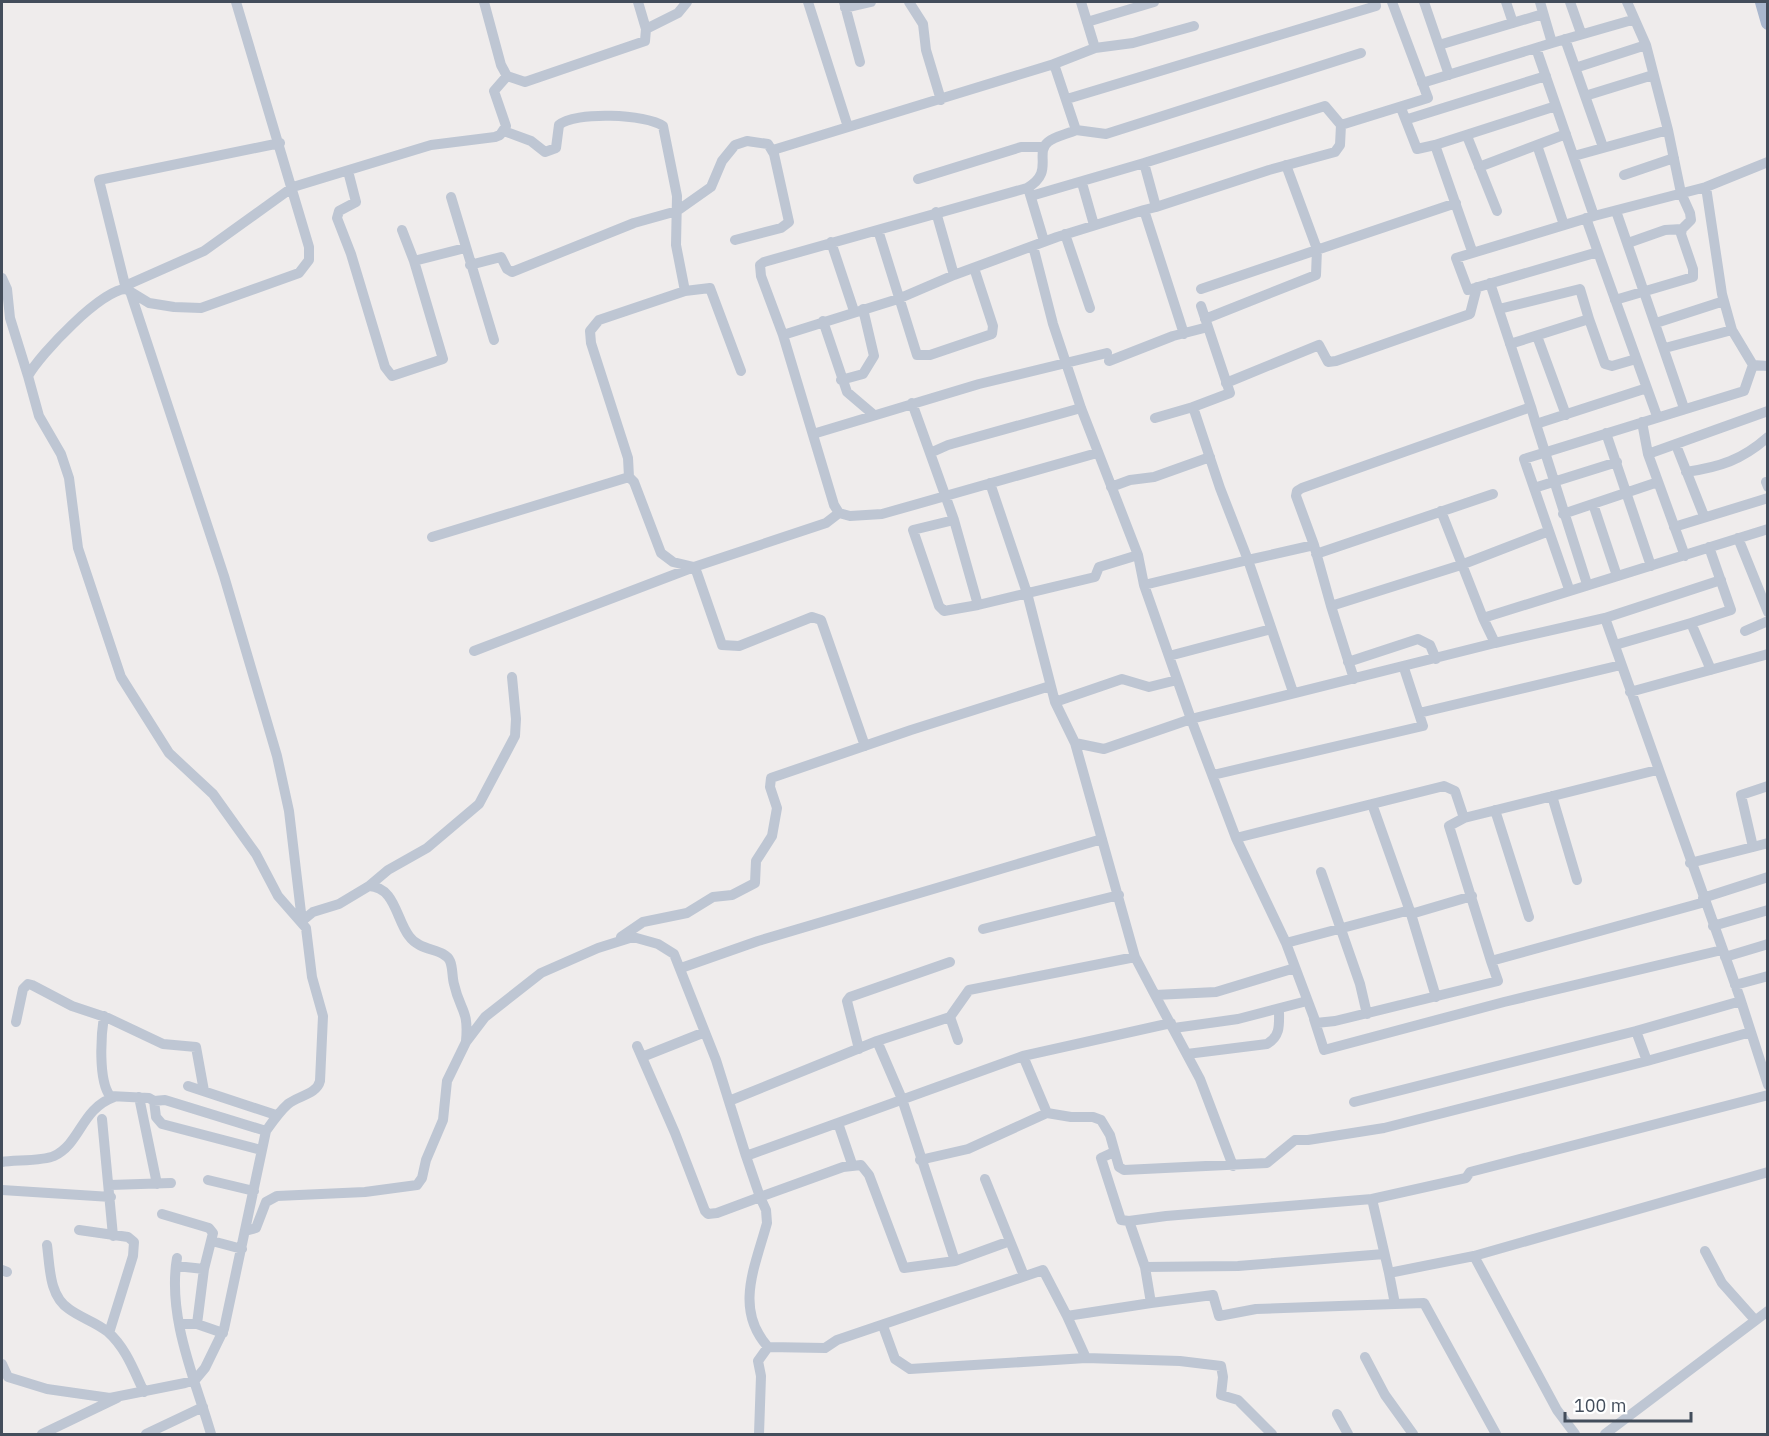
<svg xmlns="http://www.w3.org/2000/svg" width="1769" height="1436" viewBox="0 0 1769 1436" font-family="'IBM Plex Sans',sans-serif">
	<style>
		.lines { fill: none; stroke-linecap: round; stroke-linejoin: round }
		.minor { stroke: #bec6d3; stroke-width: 10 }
		.major { stroke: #a9b7ce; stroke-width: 14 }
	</style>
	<rect width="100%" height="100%" fill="#efecec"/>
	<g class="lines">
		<path class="minor" d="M 484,2 L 501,65 L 507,76 L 525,82 L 645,41 L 646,29 L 638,2
			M 808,2 L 848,127
			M 844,2 L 860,62
			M 909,2 L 923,24 L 926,50 L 941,100
			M 1424,2 L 1449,75
			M 1506,2 L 1513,23
			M 1540,2 L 1552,43 L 1632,20
			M 1570,2 L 1581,33
			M 1627,2 L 1646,45 L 1668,130
			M 845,8 L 871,2
			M 1087,22 L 1154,2
			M 646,29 L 678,13 L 687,2
			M 1565,39 L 1603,147
			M 1439,45 L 1543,14
			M 1095,48 L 1133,43 L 1194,26
			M 1536,48 L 1556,106
			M 1575,68 L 1646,45
			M 1422,83 L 1552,43
			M 1585,96 L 1653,75
			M 1067,99 L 1376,6 L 1375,2
			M 1401,108 L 1417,149 L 1435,145 L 1472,251
			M 1408,119 L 1546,76
			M 1076,130 L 1106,134 L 1361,53
			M 504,131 L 531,141 L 545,152 L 556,148 L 559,125 C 574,111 647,114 663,126 L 677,196 L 676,245 L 685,291
			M 1467,136 L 1497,211
			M 1435,145 L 1556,106 L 1594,216
			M 1537,145 L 1564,225
			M 773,150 L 1054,64
			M 1574,156 L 1668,130 L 1681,193 L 1690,213 L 1691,220 L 1682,229 L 1681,234 L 1693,269 L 1693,277 L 1615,300
			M 1479,167 L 1566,134
			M 348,171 L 356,202 L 339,211 L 337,218 L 351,254 L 385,367 L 392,376 L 443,359 L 414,261 L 402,230
			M 1624,175 L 1674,158
			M 918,179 L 1021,147 L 1044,147
			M 1082,183 L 1094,225
			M 1029,191 L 1044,241
			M 1031,196 L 1144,163
			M 451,197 L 494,340
			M 1156,207 L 1269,170 L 1335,152 L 1340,145 L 1341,125
			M 1616,211 L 1684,408
			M 936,212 L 954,275
			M 1586,218 L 1598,252
			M 878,230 L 917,355 L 930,355 L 992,334 L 993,326 L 974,268
			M 1065,234 L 1090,308
			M 831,242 L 854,311
			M 1628,243 L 1665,230 L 1682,229
			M 1033,246 L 1053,324 L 1081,408 L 1138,555 L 1144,585 L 1248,560 L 1220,488 L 1193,407 L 1230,393 L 1201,306
			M 414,261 L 465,248
			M 470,265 L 501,257 L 507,269 L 512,272 L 634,223 L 677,211 L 711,187 L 722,161 L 735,145 L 747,141 L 768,144 L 774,154 L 789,222 L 781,228 L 735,240
			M 2,278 L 7,289 L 10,318 L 28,376
			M 1490,283 L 1531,407 L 1302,488 L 1297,491 L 1296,496 L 1314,545 L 1331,606 L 1461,565 L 1549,531
			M 126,289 L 127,285 L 204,251 L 293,187 L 431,145 L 495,137 L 500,135 L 506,126 L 494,91 L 507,76
			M 126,289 L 99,180 L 280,143
			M 1201,289 L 1456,203
			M 130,291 L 224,576 L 277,756 L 289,811 L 302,921
			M 1499,309 L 1580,289 L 1589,319 L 1510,344
			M 1205,319 L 1316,275 L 1317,249 L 1286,165
			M 1589,319 L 1605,364 L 1612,366 L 1636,359
			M 823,321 L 847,392 L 874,415
			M 1656,323 L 1724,301
			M 1184,334 L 1144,210 L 1156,207 L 1144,163 L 1325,106 L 1341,125 L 1428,98 L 1392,2
			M 783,335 L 761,276 L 760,265 L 764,262 L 1027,188 C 1055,172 1034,154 1048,142 C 1055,136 1068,134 1076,130 L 1054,64 L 1095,48 L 1081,2
			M 1537,336 L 1566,415
			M 1665,348 L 1732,330
			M 1109,361 L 1173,336 L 1208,327
			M 1753,365 L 1732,330 L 1722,294 L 1706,187 L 1768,162
			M 841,380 L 863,374 L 874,356 L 863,309
			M 1226,383 L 1319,345 L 1328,362 L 1336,361 L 1470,314 L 1477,287
			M 912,403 L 930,453
			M 1531,407 L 1536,424 L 1647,388
			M 1081,408 L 948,445 L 930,453 L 954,520 L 978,605 L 1095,577 L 1099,567 L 1138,555
			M 1657,416 L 1598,252 L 1468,290 L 1456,258 L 1594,216 L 1706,187
			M 1155,418 L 1193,407
			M 1642,422 L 1648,454 L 1685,556
			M 1536,424 L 1587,584
			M 1606,433 L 1651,566
			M 813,434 L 979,384 L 1107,353
			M 1676,445 L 1704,516
			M 1097,453 L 882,514 L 850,516 L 839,513 L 834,505 L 783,335 L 898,299 L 954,275 L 1057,237 L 1144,210
			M 1648,454 L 1768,411
			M 1686,472 C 1720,467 1742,460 1768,437
			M 629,477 L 628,458 L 591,343 L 590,331 L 599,320 L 685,291 L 710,288 L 741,371
			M 1766,482 L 1768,487
			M 990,483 L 1027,593 L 1055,702 L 1075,743 L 1104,749 L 1191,719 L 1144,585
			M 1111,487 L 1130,480 L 1154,477 L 1210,457
			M 1534,488 L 1617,462
			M 1593,504 L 1617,576
			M 1441,511 L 1483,618
			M 1563,514 L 1658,482
			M 954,520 L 913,530 L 939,606 L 944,611 L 978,605
			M 1674,527 L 1768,498
			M 1768,529 L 1483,618 L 1495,643 L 1605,618 L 1740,998 L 1768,1085
			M 432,537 L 629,477 L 634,482 L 661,553 L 673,562 L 694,567 L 697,573 L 722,645 L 739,646 L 812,617 L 821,620 L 865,746
			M 1738,538 L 1768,612
			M 1709,547 L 1731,610 L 1691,623 L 1711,670
			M 1316,554 L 1493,494
			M 1569,589 L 1524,459 L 1744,391 L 1753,365 L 1768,366
			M 1331,606 L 1354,679
			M 1605,618 L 1721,580
			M 1745,631 L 1768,621
			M 1495,643 L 1191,719 L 1236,838 L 1444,786 L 1455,791 L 1464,818 L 1657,770
			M 1615,645 L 1691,623
			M 474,651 L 694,567 L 826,523 L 839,513
			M 1169,656 L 1271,629
			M 1348,662 L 1418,639 L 1430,645 L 1436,659
			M 1293,692 L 1248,560 L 1314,545
			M 1630,692 L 1768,654
			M 1055,702 L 1122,679 L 1149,687 L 1177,680
			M 1419,713 L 1621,665
			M 1075,743 L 1135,957 L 1155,995
			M 1213,775 L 1423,726 L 1404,668
			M 1552,796 L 1577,880
			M 1372,804 L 1411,914 L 1472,896
			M 1495,810 L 1529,917
			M 1464,818 L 1449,826 L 1491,961 L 1705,902
			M 1236,838 L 1286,943
			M 1753,847 L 1768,843
			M 1690,863 L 1753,847 L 1741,795 L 1768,786
			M 1321,872 L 1360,984 L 1367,1014
			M 369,886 L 388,870 L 427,848 L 479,804 L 515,736 L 516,719 L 512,677
			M 1703,898 L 1768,877
			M 1410,910 L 1286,943 L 1316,1023 L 1335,1021 L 1498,981 L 1491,961
			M 1411,914 L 1436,997
			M 302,921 L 313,912 L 339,904 L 369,886 C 395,887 396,919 409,936 C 420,952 444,948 450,961 C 453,968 452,977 454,984 C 460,1011 469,1009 466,1041
			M 1713,926 L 1768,910
			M 983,929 L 1119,895
			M 621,937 L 643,922 L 687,913 L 713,897 L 732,895 L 755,883 L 756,861 L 772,836 L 777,808 L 770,787 L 771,778 L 911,730 L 1050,686
			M 1725,957 L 1768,944
			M 681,968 L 758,941 L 1102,839
			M 1735,985 L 1768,976
			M 1741,1001 L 1636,1031 L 1647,1061 L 1751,1032
			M 104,1016 C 101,1035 98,1080 110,1096 L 149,1098 L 154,1101 L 156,1117 L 162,1124 L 261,1150
			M 950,1017 L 969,990 L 1135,957
			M 1314,1019 L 1324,1050 L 1504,1002 L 1722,950
			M 16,1022 L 23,989 L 28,984 L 32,985 L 72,1006 L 108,1018 L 163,1044 L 196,1047 L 204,1091
			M 1174,1028 L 1238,1019 L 1307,1001
			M 958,1040 L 950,1017 L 877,1041 L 902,1099 L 955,1261 L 1010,1241 L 1024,1276
			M 637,1046 L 675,1133 L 705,1211 L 708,1214 L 717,1213 L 760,1197 L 766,1210 L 767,1223 C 755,1267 734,1309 768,1347
			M 859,1049 L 847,1001 L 850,997 L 950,962
			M 1187,1054 L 1267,1044 C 1281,1036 1279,1024 1279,1010
			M 642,1057 L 705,1032
			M 188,1086 L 276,1115
			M 1768,1095 L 1470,1172 L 1466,1178 L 1372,1199 L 1389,1273 L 1474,1256 L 1768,1172
			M 139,1097 L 157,1184
			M 154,1101 L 165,1100 L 266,1131
			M 729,1101 L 877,1041
			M 1354,1102 L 1636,1031
			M 1047,1113 L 1071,1117 L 1093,1117 L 1101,1120 L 1110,1135 L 1119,1167 L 1124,1170 L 1267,1163 L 1295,1140 L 1308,1140 L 1384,1128 L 1647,1061
			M 102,1119 L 113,1236
			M 838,1123 L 852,1164
			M 1114,1152 L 1101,1158 L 1121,1220 L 1129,1221 L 1145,1267
			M 920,1160 L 968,1149 L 1047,1113 L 1023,1056 L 1171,1023
			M 2,1162 C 14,1160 43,1161 54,1156 C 81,1143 81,1109 114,1097
			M 1233,1166 L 1200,1079 L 1155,995 L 1216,992 L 1295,968
			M 985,1179 L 1010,1241
			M 208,1180 L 254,1191
			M 110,1185 L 171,1183
			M 2,1190 L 111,1197
			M 162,1214 L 209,1228 L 213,1233 L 204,1269 L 197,1324
			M 1129,1221 L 1166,1216 L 1372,1199
			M 79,1230 L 128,1237 L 134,1242 L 133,1256 L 109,1333
			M 245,1231 L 256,1228 L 266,1202 L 277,1196 L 365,1192 L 417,1185 L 422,1178 L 426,1160 L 443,1120 L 447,1081 L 466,1042 L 485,1017 L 541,973 L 598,948 L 633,937 L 658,944 L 674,954 L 716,1060 L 746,1156
			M 212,1241 L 242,1249
			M 47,1245 C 50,1267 49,1296 69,1309 C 81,1318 96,1322 108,1332 C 126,1348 134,1371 144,1392
			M 1705,1251 L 1722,1283 L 1755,1320
			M 1384,1254 L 1238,1266 L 1145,1267 L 1151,1303 L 1213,1295 L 1219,1316 L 1256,1309 L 1395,1304
			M 1474,1256 L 1557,1410 L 1575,1434
			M 177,1258 C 167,1317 195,1379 211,1434
			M 955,1261 L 904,1268 L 869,1175 L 861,1165 L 843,1167 L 760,1197 L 746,1156 L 1023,1056
			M 176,1266 L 204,1269
			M 2,1270 L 7,1272
			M 1389,1273 L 1395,1304 L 1424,1303 L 1496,1434
			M 1151,1303 L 1067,1316 L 1086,1358 L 1180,1361 L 1221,1366 L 1223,1377 L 1221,1395 L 1238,1400 L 1272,1434
			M 180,1324 L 197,1324 L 223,1333
			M 883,1326 L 895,1359 L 910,1369 L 1086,1358
			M 1365,1357 L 1385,1395 L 1413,1434
			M 2,1364 L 8,1377 L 47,1389 L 110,1398 L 185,1383 L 195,1380 L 205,1368 L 224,1329 L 266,1131 C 273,1121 279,1112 288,1104 C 298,1096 317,1094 320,1081 L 323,1016 L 312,977 L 306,928 L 278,896 L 256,854 L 213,794 L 169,753 L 121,677 L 78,548 L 69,478 L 61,454 L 39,416 L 28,376 C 40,354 102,289 126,289 L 149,303 L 174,307 L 201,308 L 299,273 L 309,260 L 309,247 L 236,2
			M 1337,1414 L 1348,1434
			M 42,1434 L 117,1398
			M 146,1434 L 203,1407
			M 759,1434 L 761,1376 L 758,1361 L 768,1347 L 825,1348 L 837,1340 L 1043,1270 L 1067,1316
			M 1605,1434 L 1768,1311"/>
		<path class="major" d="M 1762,2 L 1768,23"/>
	</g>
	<rect width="1769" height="1436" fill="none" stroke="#434d5b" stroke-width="6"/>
	<path d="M1565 1412v9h126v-9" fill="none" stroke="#434d5b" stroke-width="3"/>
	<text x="1574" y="1412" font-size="18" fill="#434d5b" stroke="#ffffff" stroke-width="4.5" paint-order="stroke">100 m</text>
</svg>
